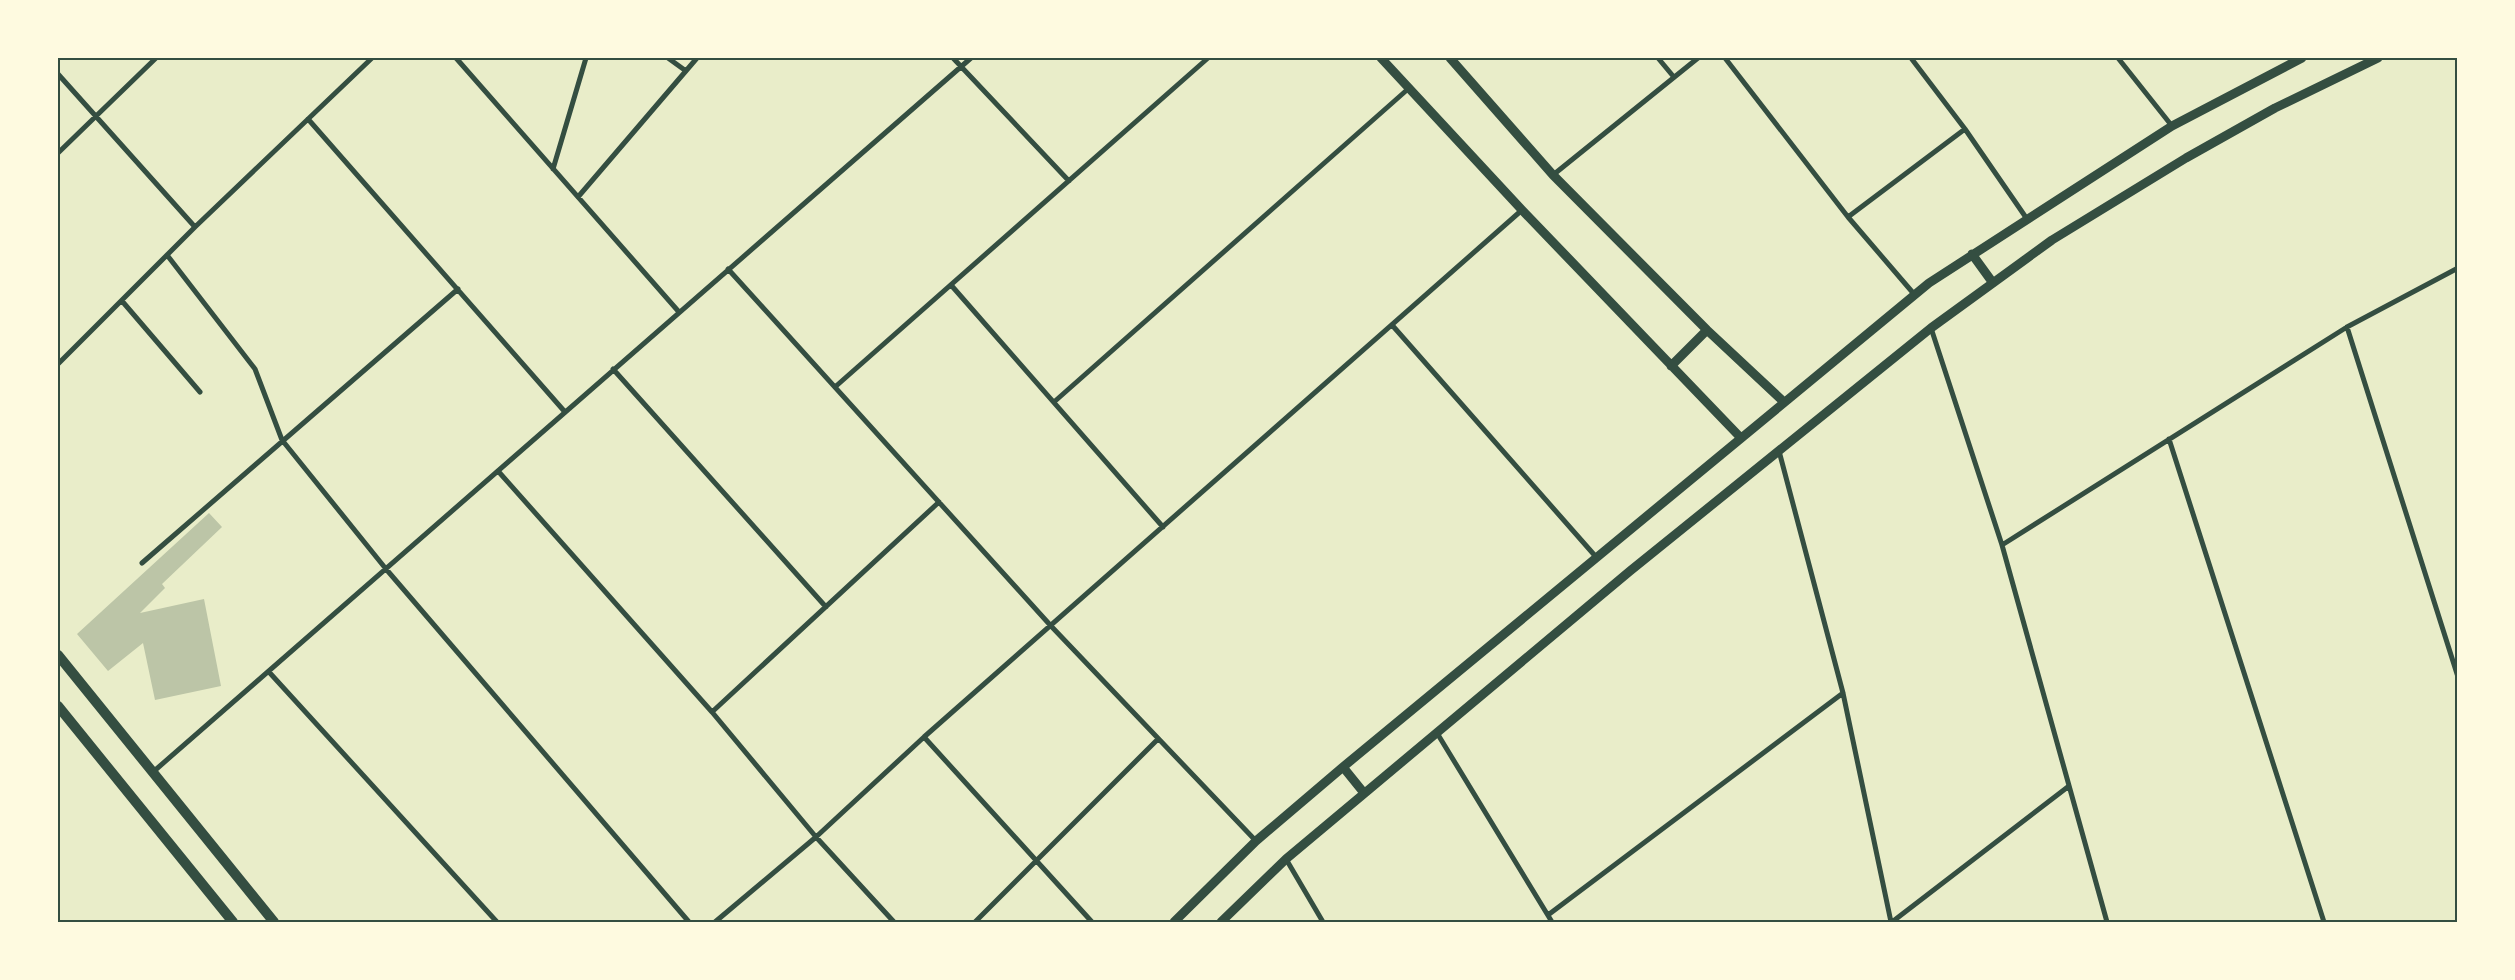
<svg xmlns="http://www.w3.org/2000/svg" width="2515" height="980" viewBox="0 0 2515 980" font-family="Poppins,sans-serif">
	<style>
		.building { fill: #bcc5a7 }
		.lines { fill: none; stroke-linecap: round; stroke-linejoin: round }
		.minor { stroke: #344e41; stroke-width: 5 }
		.tertiary { stroke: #344e41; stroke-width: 9 }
		.secondary { stroke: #344e41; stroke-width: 10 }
		.neatline { fill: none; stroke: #344e41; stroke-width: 2 }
	</style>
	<rect width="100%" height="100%" fill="#e9edc9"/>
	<path class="building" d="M 209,513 L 222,527 L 162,584 L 165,588 L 140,613 L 204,599 L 221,686 L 155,700 L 143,643 L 108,671 L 77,634 Z"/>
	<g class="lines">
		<path class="minor" d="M 456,58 L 679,312
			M 668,58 L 686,71
			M 953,58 L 1069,181
			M 1658,58 L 1673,76
			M 1725,58 L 1848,217 L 1914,294
			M 1911,58 L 1965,129 L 2027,219
			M 2118,58 L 2172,126
			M 58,74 L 195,227
			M 308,119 L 565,412
			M 58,153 L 156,58
			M 553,169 L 586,58
			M 1553,175 L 1698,58
			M 578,197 L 697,58
			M 1848,217 L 1965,129
			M 167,255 L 255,369 L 282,440 L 386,569 L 689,922
			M 728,269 L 1051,626 L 1256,841
			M 951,285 L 1163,527
			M 122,301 L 200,392
			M 1392,325 L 1597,558
			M 2347,327 L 2458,677
			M 1931,328 L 2002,545 L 2107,922
			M 58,364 L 195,227 L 372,58
			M 613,369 L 826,607
			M 835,387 L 1208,58
			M 1054,402 L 1408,89
			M 2169,439 L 2324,922
			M 1779,451 L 1843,693 L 1891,922
			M 498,471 L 712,712 L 816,837 L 894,922
			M 2002,545 L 2347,327 L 2458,268
			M 142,563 L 458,289
			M 269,672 L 497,922
			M 712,712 L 939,502
			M 1437,733 L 1552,922
			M 924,737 L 1092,922
			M 153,772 L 971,58
			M 1286,859 L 1323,922
			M 1548,915 L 1843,693
			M 715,922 L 816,837 L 924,737 L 1522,210
			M 975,922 L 1158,739
			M 1892,922 L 2069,786"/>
		<path class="tertiary" d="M 1381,58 L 1522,210 L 1741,438
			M 1450,58 L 1553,175 L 1707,330 L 1784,402
			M 1972,254 L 1993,283
			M 1671,366 L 1707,330
			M 1343,767 L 1364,793
			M 1174,922 L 1256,841 L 1343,767 L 1929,283 L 2172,126 L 2302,58
			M 1221,922 L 1286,859 L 1630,571 L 1931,328 L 2052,240 L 2186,158 L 2275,108 L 2378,58"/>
		<path class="secondary" d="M 58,655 L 274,922
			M 58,706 L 233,922"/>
	</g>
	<rect width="2515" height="980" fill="none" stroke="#fefae0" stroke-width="118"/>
	<rect x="59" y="59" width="2397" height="862" class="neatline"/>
</svg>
